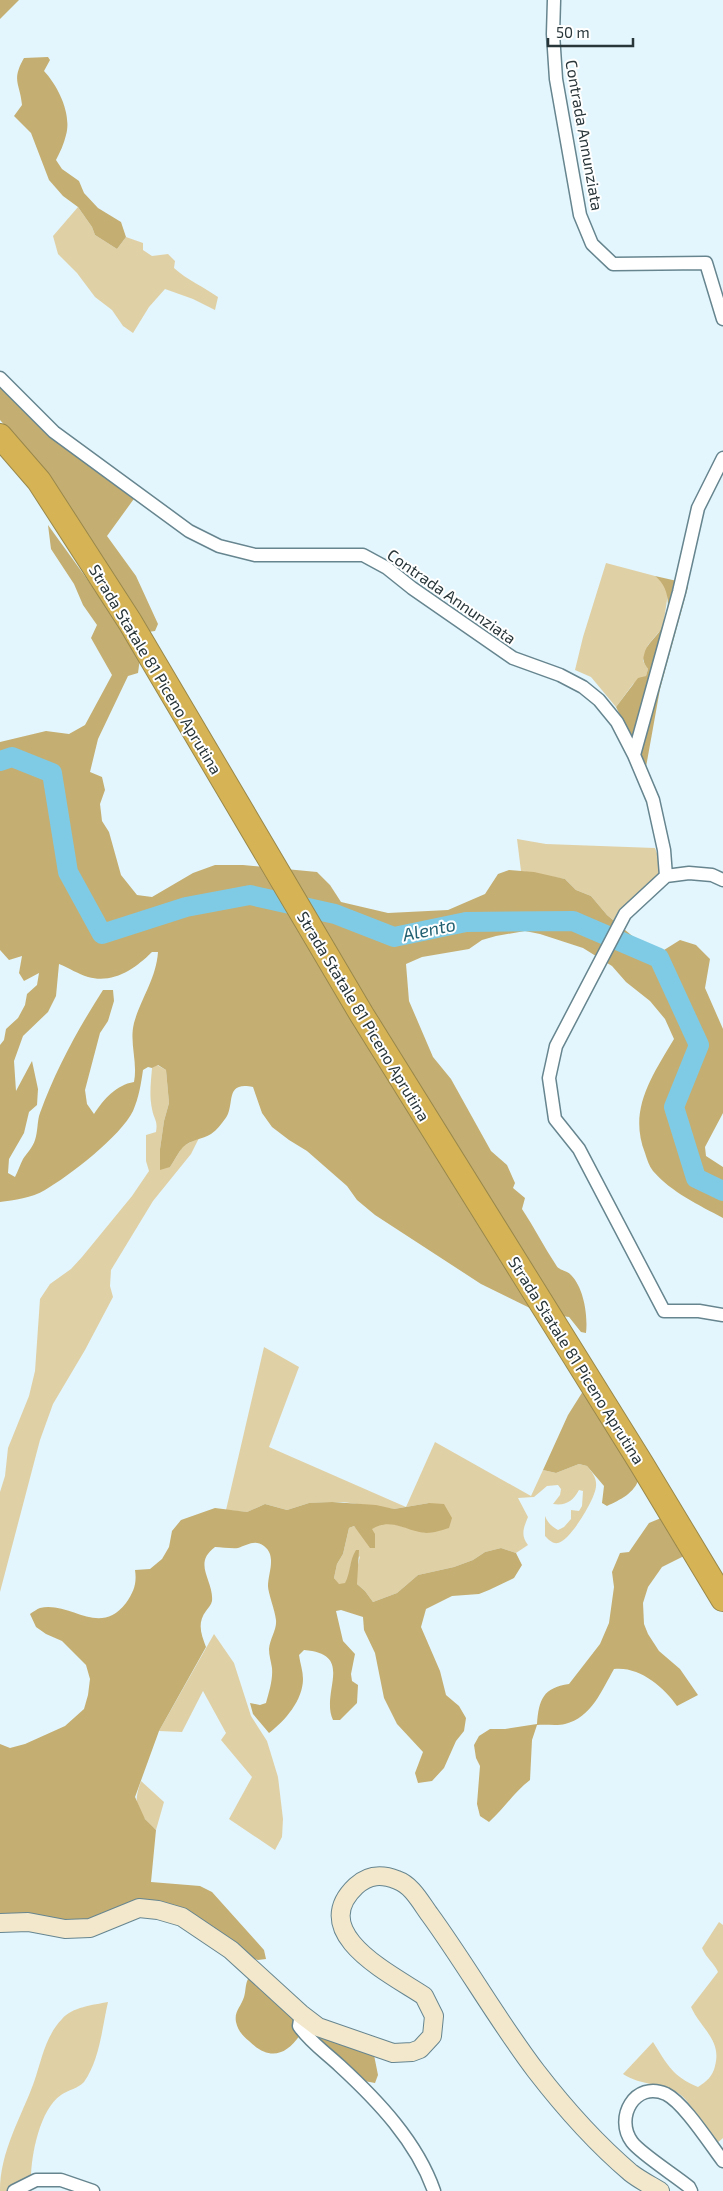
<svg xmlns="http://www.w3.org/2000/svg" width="723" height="2191" viewBox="0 0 723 2191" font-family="'Exo 2',sans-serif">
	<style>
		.green { fill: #e0d0a6 }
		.forest { fill: #c5ae71; fill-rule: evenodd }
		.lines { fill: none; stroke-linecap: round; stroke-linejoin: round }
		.river { stroke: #7fcbe5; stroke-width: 20 }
		.street-casing { stroke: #66858f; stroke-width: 15 }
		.secondary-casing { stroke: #66858f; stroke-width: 20 }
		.highway-casing { stroke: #99884b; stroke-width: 26 }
		.street { stroke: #fff; stroke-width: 12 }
		.secondary { stroke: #f3e8cc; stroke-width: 18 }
		.highway { stroke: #d6b455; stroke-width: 24 }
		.labels { text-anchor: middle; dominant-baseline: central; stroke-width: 4; stroke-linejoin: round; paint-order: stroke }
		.street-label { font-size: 16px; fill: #283539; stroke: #fff }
		.water-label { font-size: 18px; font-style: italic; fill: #226072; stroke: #fff }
	</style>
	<rect width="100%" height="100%" fill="#e3f6fd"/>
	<path class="green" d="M 78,207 L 92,227 L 95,235 L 117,249 L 126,237 L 143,243 L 143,250 L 152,256 L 168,254 L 175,261 L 174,268 C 187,280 204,287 218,297 L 215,310 L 193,299 L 165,289 L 149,307 L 133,333 L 123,326 L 112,310 L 95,297 L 77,273 L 58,254 L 53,236 Z
		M 606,563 L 655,576 L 663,582 L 668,593 L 663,627 L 648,645 L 643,661 L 648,669 L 646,676 L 633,684 L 616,707 L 591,677 L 575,670 L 583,637 Z
		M 517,839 L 546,844 L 655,848 L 661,864 L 660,874 L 617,923 L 607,915 L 591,896 L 576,890 L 565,879 L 521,871 Z
		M 157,1065 L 166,1070 L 169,1103 L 164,1121 L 160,1149 L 170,1167 L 183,1146 L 199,1138 L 191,1154 L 153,1201 L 111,1270 L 110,1286 L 113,1297 L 85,1350 L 53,1404 L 40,1440 L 0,1592 L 0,1492 L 5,1476 L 8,1448 L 29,1396 L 35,1371 L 40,1299 L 50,1284 L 71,1269 L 82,1257 L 132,1196 L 149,1171 L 146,1161 L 146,1135 L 156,1132 C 158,1120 154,1120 152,1109 C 149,1095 151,1082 152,1068 Z
		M 264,1347 L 299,1367 L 269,1447 L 406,1507 L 435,1442 L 531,1496 L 543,1470 L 556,1473 L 579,1464 L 587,1466 C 592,1472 597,1478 596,1486 C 596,1498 570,1541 558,1543 C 552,1544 548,1539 545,1536 L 545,1516 C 548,1523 551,1526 558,1530 L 564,1527 L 571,1519 L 571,1510 L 579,1511 L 582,1506 L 583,1491 L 579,1490 C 573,1501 566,1506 553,1504 L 560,1495 L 561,1489 L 558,1485 L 547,1486 L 534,1497 L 518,1498 L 528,1517 C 524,1527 520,1535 528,1545 L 516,1553 L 501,1548 L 485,1552 L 473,1560 L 454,1567 L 418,1575 L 397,1593 L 373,1602 L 365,1591 L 357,1584 L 356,1574 L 360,1556 L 350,1566 L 350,1575 L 345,1584 L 339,1585 L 334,1578 L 337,1564 L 343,1554 L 349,1528 L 354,1526 L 360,1533 L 381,1524 L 390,1523 L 426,1533 L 429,1503 L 394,1509 L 343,1502 L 309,1503 L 287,1510 L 265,1504 L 247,1512 L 226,1510 Z
		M 214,1634 L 234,1663 L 251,1716 L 267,1741 L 278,1777 L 283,1819 L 282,1837 L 275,1850 L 229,1819 L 252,1777 L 221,1740 L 226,1733 L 203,1691 L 182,1732 L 159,1731 Z
		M 141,1781 L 164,1802 L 156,1830 C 137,1812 132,1806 141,1781 Z
		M 719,1922 L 723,1925 L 723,2138 L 716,2144 C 708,2132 691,2104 682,2096 C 667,2083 640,2086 623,2074 L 653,2042 C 667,2064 673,2077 698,2087 C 706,2082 713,2076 715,2066 C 722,2040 701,2029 691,2007 L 718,1972 C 714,1963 707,1959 702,1948 Z
		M 108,2002 C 102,2028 100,2059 84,2082 C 79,2088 68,2090 61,2095 C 40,2109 31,2155 31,2179 L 8,2191 L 0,2191 C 0,2151 21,2118 34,2082 C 42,2059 45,2037 62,2019 C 72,2007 93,2005 108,2002 Z"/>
	<path class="forest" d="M 0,0 L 19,0 L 0,19 Z
		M 48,57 L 50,60 L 44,71 C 58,86 72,114 66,135 C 64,144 60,152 56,160 L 62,169 L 79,181 L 84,193 L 98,208 L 121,222 L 126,237 L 117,249 L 95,235 L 92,227 L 78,207 L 63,196 L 49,180 L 31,133 L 14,116 L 22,105 C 20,83 11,81 24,58 Z
		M 0,381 L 136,496 L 107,536 L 136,576 L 158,624 L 155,631 L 148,632 L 16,438 L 0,420 Z
		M 48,525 L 118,622 L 140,658 L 138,673 L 128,676 L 98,739 L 90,772 L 102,777 L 105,790 L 100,804 L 102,821 L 109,832 L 121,875 L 137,895 L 152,897 L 193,873 L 215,865 L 243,865 L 317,872 L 330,885 L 341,902 L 388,913 L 448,910 L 485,894 L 498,874 L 509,870 L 534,872 L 565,879 L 576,890 L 591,896 L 607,915 L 642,944 L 664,950 L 680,940 L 696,945 L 710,959 L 705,988 L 723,1029 L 723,1113 L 705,1147 L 706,1156 L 723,1167 L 723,1218 C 699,1205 671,1192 653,1171 C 649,1166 647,1159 645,1153 C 628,1110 652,1076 674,1039 L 665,1019 L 650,1001 L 626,982 L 612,966 L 583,948 L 540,934 L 525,931 L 496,936 L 482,940 L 469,949 L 422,957 L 406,964 L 409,1001 L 433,1057 L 451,1079 L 491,1151 L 507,1165 L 515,1183 L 513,1188 L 525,1198 L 522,1209 C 534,1227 544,1247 556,1265 C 559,1271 567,1270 571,1275 C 584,1288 588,1316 586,1333 L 581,1332 L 569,1317 L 540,1313 L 481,1284 L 375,1215 L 357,1200 L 347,1186 L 307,1151 L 289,1140 L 272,1127 L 262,1113 L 253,1087 C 223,1081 236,1106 225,1119 C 221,1124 217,1130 211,1134 C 203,1139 190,1140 183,1147 C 178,1153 174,1161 170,1167 L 160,1170 L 160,1149 L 164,1121 L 169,1103 L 166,1070 L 158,1065 L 152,1068 L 148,1067 L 143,1070 C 141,1084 139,1097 133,1111 C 121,1136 69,1176 45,1190 C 32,1198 14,1200 0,1202 L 0,1045 L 4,1040 L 6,1029 L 18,1018 L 25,1005 L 27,994 L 37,985 L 39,973 L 24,981 L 19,973 L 22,956 L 9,960 L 0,950 L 0,742 L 46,731 L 69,734 L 85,725 L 112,675 L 91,638 L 97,625 L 83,605 L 74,584 L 51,549 ZM 152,952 L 158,952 C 156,979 141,998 134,1023 C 129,1043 138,1062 134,1082 C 116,1085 104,1099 94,1114 L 87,1104 L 85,1090 L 100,1033 L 108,1021 L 114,1001 L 113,990 L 103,990 C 78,1029 56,1069 40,1113 C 37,1121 38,1131 35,1140 C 33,1147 27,1153 23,1159 C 20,1165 18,1171 15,1177 L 8,1173 L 9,1159 L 24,1133 L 29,1112 L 37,1105 L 38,1089 L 32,1061 L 16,1091 L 14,1061 L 23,1036 L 48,1012 L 56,996 L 59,964 C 69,968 78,974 88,977 C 113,984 135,969 152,952 Z
		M 655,576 L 677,581 L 688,587 L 660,689 L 646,767 L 616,707 L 638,678 L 646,676 L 648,669 C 645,664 642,661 644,655 C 646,644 656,638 661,629 C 671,612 671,588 655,576 Z
		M 585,1388 L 639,1478 C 635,1493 620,1500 607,1506 L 602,1503 L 604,1486 L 587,1466 L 579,1464 L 556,1473 L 543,1470 L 568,1415 Z
		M 332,1502 L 376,1505 L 394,1509 L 429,1503 L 444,1504 L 452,1518 L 449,1528 C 442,1530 434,1533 426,1533 C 405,1531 392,1517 372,1529 L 375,1534 L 375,1548 L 370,1548 L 354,1526 L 349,1528 L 343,1554 L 337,1564 L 334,1578 L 339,1584 L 345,1583 C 351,1572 349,1561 356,1550 L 359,1550 L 357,1584 L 365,1591 L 373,1602 L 397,1593 L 418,1575 L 454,1567 L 473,1560 L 485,1552 L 501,1548 L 516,1553 L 522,1565 L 514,1578 L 489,1590 L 479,1594 L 452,1596 L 426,1609 L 421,1627 L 440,1671 L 446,1695 L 459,1706 L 466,1718 L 464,1731 L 456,1741 L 444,1768 L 432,1781 L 418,1783 L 415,1773 L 423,1752 L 397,1724 L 384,1698 L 375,1653 L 364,1630 L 363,1617 L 341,1610 L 336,1611 L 343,1641 L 355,1654 L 351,1674 L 352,1681 L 358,1685 L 357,1703 L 340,1720 L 333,1720 C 320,1692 356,1654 304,1650 L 299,1655 C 300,1663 303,1671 303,1679 C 303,1700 285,1721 269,1733 L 253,1714 L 250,1703 L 260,1705 L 266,1703 C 269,1692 273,1680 272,1668 C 271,1662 269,1655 269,1649 C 270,1638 277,1630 276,1620 C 275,1610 268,1593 268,1586 C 268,1573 277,1556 264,1546 C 255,1539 247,1545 238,1548 C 232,1549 222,1547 215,1547 C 192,1564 214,1580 212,1601 C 211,1605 209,1607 206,1611 C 197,1623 201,1634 206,1647 L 159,1731 L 135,1797 L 145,1819 L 156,1830 L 151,1882 L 200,1886 L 212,1892 L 264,1950 L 266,1959 L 258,1960 L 246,1956 L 190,1912 L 163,1902 L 146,1901 L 83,1925 L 0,1919 L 0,1744 L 10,1748 L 25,1744 L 65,1726 L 84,1709 L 88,1695 L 90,1679 L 86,1665 L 62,1641 L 46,1634 L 36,1627 L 30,1614 C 33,1612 37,1609 40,1608 C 71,1601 99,1638 126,1603 C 134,1592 137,1583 135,1570 L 150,1569 L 162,1559 L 169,1547 L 172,1531 L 181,1520 L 215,1508 L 247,1512 L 265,1504 L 287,1510 L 309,1503 Z
		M 661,1518 L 688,1554 L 662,1567 L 648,1587 L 643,1603 L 644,1624 L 648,1634 L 659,1651 L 680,1669 L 698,1695 L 677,1706 C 664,1687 639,1666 614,1669 C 602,1690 591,1718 565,1724 C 557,1726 546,1724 537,1725 L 532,1740 L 530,1780 C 514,1792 504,1809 489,1822 L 480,1816 L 477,1804 L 480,1766 L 476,1758 L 474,1745 L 479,1736 L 490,1729 L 505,1729 L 537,1724 C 539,1699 543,1688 569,1684 L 600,1644 L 609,1623 L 614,1587 L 612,1572 L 620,1553 L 629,1552 L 649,1523 Z
		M 254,1976 L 374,2055 L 378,2075 L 375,2083 L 359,2080 L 300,2035 C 285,2057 268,2060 249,2041 C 243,2036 238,2031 236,2022 C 234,2011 241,2007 244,1997 C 246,1991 245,1985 248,1979 Z"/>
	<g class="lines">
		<path class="river" d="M 0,761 L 12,757 L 52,773 L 68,872 L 102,934 L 186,907 L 250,895 L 335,914 L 394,937 L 466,922 L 573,921 L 659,958 L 699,1045 L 674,1107 L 696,1178 L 723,1191"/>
		<defs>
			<path id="street" d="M 554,0 L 553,34 L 556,79 L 580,215 L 592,244 L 613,264 L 706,263 L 723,319
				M 0,378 L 54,432 L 189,531 L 219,546 L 255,555 L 363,555 L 387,568 L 412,588 L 513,658 L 560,675 L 583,687 L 599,700 L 617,722 L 634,755 L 653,800 L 664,850 L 666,876
				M 634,755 L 679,592 L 698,508 L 723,458
				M 723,880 L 712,875 L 689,873 L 666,876 L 625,914 L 556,1046 L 549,1078 L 555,1119 L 579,1149 L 664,1311 L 699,1311 L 723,1315
				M 301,2014 L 299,2026 C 310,2042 325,2052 340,2066 C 378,2101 417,2142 434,2191
				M 14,2191 L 36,2180 L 61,2180 L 93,2191
				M 691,2191 L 689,2187 C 676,2176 641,2154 632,2142 C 614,2118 635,2080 666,2094 C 684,2103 710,2144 723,2161"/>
			<path id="secondary" d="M 0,1923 L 28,1922 L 65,1929 L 90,1928 L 139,1908 L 158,1910 L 182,1917 L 231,1950 L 301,2014 L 318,2027 L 393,2053 L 412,2052 L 420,2049 L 432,2036 L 434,2016 L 424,1996 C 391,1974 306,1933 356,1886 C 369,1874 382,1874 397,1880 C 412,1885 421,1903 430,1915 C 467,1966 498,2021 536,2071 C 563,2106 598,2145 631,2173 C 640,2180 650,2185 660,2191"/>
			<path id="highway" d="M 0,436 L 39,481 L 130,622 L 362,1015 L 641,1463 L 723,1599"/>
		</defs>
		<use href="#street" class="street-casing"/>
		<use href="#secondary" class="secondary-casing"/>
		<use href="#highway" class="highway-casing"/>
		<use href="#street" class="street"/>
		<use href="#secondary" class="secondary"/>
		<use href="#highway" class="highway"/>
	</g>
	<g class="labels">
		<g class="street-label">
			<text transform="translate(585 135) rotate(80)">Contrada Annunziata</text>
			<text transform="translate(452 596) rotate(35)">Contrada Annunziata</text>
			<text transform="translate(156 669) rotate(59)">Strada Statale 81 Piceno Aprutina</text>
			<text transform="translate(364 1016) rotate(59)">Strada Statale 81 Piceno Aprutina</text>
			<text transform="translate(577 1360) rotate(58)">Strada Statale 81 Piceno Aprutina</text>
		</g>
		<g class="water-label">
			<text transform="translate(429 929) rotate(-12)">Alento</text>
		</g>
	</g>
	<path d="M548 38v8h85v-8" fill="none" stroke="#283539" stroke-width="2.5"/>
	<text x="556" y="38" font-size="15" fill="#283539" stroke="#ffffff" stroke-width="4" paint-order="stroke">50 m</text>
</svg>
